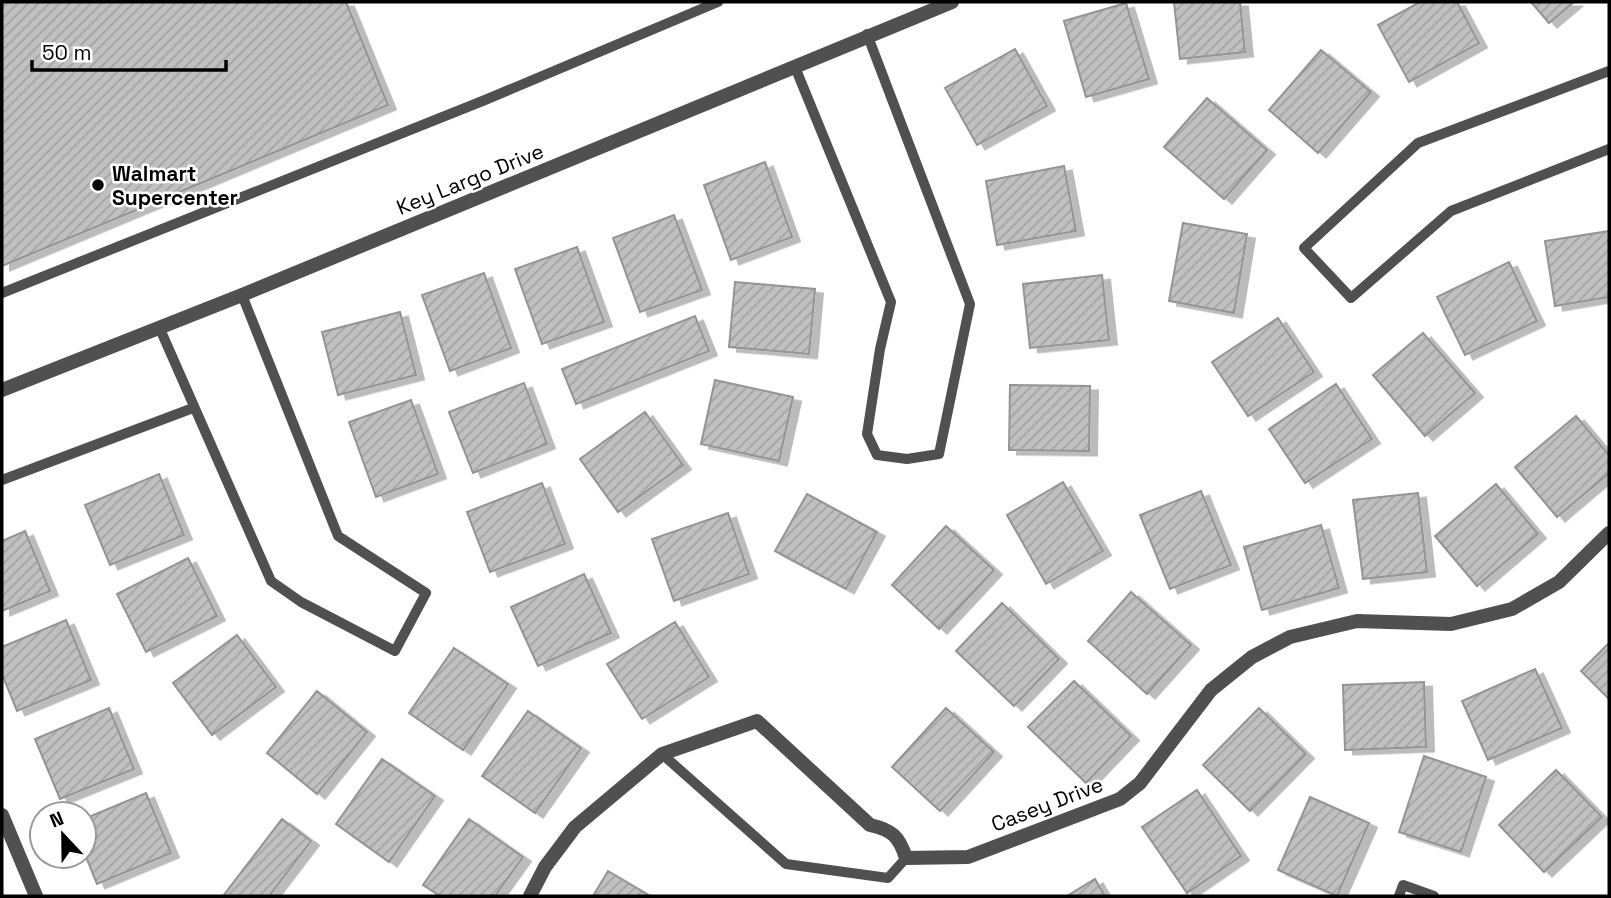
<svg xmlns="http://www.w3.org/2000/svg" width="1611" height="898" viewBox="0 0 1611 898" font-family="'Space Grotesk',sans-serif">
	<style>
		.building { fill: url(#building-hatch); stroke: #949494; stroke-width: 2; filter: url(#shadow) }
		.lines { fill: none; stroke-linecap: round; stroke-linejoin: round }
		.service { stroke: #505050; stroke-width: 10 }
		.minor { stroke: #505050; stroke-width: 14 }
		.poi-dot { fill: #000; stroke: #fff; stroke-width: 2.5 }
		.labels { text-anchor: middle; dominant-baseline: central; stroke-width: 5; stroke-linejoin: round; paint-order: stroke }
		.poi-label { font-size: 21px; font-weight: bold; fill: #000; stroke: #fff; text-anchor: start }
		.street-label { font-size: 21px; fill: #000; stroke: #fff }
	</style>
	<defs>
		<pattern id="building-hatch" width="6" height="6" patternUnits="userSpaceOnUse" patternTransform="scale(1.75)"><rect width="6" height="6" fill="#c0c0c0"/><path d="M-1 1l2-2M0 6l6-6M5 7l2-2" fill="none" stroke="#a3a3a3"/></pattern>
		<filter id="shadow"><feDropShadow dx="8" dy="4.5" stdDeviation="0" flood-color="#0004"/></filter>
	</defs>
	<rect width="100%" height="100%" fill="#fff"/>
	<path class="building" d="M 2,2 L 346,2 L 388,105 L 2,266 Z
		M 1174,2 L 1240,2 L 1245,52 L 1180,59 Z
		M 1420,2 L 1457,2 L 1479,43 L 1409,82 L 1378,25 Z
		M 1531,2 L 1574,2 L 1549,23 Z
		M 1126,3 L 1149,79 L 1086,97 L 1064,21 Z
		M 1015,49 L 1047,106 L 977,145 L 945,88 Z
		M 1321,50 L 1371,92 L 1318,153 L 1269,110 Z
		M 1207,98 L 1267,150 L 1224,199 L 1164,147 Z
		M 765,162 L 792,237 L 731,260 L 704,185 Z
		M 1064,166 L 1076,231 L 997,245 L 986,181 Z
		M 674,215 L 702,290 L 640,312 L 613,238 Z
		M 1183,223 L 1247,234 L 1234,313 L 1169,301 Z
		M 1609,231 L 1609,297 L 1555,306 L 1545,241 Z
		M 577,247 L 604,322 L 542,344 L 515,269 Z
		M 1509,262 L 1537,321 L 1465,355 L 1437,297 Z
		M 484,273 L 511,348 L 450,371 L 422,295 Z
		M 1102,275 L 1109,340 L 1030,348 L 1023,284 Z
		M 735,282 L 815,289 L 809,354 L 729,347 Z
		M 400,312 L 416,375 L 338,395 L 322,332 Z
		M 695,316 L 709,351 L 576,404 L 562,369 Z
		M 1278,318 L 1314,372 L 1248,416 L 1212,362 Z
		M 1423,333 L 1475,393 L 1425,436 L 1373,375 Z
		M 715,380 L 793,397 L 779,461 L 701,444 Z
		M 524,383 L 547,444 L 473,473 L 449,412 Z
		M 1336,384 L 1372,439 L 1305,483 L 1269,429 Z
		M 1010,385 L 1090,386 L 1089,451 L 1009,450 Z
		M 411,400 L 438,474 L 376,497 L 349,422 Z
		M 645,412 L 683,465 L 618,512 L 580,459 Z
		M 1576,416 L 1609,455 L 1609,473 L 1557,517 L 1515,467 Z
		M 159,474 L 184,535 L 110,565 L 85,505 Z
		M 1063,482 L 1103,551 L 1046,584 L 1007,515 Z
		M 542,483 L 565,544 L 490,572 L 467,512 Z
		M 1496,484 L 1538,534 L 1477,586 L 1435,536 Z
		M 1201,491 L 1231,565 L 1170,589 L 1140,515 Z
		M 1418,493 L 1427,572 L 1363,579 L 1353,500 Z
		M 807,494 L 877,532 L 846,589 L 775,551 Z
		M 728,513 L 749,574 L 674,601 L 652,539 Z
		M 1321,525 L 1339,588 L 1262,610 L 1244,547 Z
		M 946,526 L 994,570 L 939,629 L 892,585 Z
		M 25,531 L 50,591 L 2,611 L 2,541 Z
		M 188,558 L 217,616 L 146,652 L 117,594 Z
		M 584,574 L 611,633 L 538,666 L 511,607 Z
		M 1131,592 L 1191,645 L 1147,694 L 1088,641 Z
		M 1002,603 L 1059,659 L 1014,706 L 956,651 Z
		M 66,620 L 91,680 L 17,711 L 2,674 L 2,647 Z
		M 675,622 L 709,677 L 642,719 L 607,664 Z
		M 237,635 L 276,687 L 212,735 L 173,683 Z
		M 1609,643 L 1609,699 L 1581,671 Z
		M 454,648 L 508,684 L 463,750 L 409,713 Z
		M 1535,669 L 1562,728 L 1488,760 L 1462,701 Z
		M 1074,681 L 1131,736 L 1086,783 L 1028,727 Z
		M 1424,682 L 1426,747 L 1345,750 L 1343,685 Z
		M 317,691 L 367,732 L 317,794 L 267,753 Z
		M 109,708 L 134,769 L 60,799 L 35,739 Z
		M 946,708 L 994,752 L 940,811 L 892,767 Z
		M 1259,708 L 1306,754 L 1250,811 L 1203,765 Z
		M 528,711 L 581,748 L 535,813 L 482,776 Z
		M 1424,756 L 1486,777 L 1461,852 L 1399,832 Z
		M 382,759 L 435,796 L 389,862 L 336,824 Z
		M 1556,770 L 1602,817 L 1544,872 L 1499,825 Z
		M 1197,790 L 1241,856 L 1187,893 L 1142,827 Z
		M 146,793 L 171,853 L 97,884 L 84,852 L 84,819 Z
		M 1310,797 L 1369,823 L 1337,896 L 1278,870 Z
		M 282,819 L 311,841 L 269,896 L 223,896 Z
		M 469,819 L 523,857 L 495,896 L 440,896 L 423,885 Z
		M 608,871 L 650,896 L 593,896 Z
		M 1095,879 L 1105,896 L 1067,896 Z"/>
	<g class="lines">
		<path class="service" d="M 795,67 L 891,302 L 880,349 L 867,434 L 877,455 L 907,459 L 939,454 L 970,304 L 867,34
			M 1609,71 L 1418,143 L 1304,248 L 1351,298 L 1451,211 L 1609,149
			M 2,293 L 485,100 L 718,2
			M 160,329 L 271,581 L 301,602 L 395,651 L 426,593 L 338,536 L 242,295
			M 2,480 L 193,408
			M 662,754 L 786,864 L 888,878 L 906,858
			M 1399,896 L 1403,885 L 1434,896"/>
		<path class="minor" d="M 2,390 L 242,295 L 952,2
			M 2,815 L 36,896
			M 530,896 L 545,867 L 575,827 L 662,754 L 757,721 L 870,825 C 892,830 899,836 906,858 L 968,857 L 1120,799 L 1140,783 L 1211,690 L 1252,657 L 1290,637 L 1357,621 L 1451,624 L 1512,609 L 1559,582 L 1609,533"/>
	</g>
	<circle class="poi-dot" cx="98" cy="185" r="7"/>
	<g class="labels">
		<g class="poi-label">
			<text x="112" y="173">Walmart<tspan x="112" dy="24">Supercenter</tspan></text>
		</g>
		<g class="street-label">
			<text transform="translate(470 179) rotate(-22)">Key Largo Drive</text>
			<text transform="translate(1047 804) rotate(-21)">Casey Drive</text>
		</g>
	</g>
	<rect width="1611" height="898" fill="none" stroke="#000000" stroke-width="7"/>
	<g transform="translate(63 835) rotate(338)"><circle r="33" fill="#ffffff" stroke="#999999" stroke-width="2"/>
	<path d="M0-5L12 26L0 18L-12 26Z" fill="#000000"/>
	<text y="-10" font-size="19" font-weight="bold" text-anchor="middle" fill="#000000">N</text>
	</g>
	<path d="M32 60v10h194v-10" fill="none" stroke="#000000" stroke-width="3.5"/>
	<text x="42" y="60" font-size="21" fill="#000000" stroke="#ffffff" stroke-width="5" paint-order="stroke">50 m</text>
</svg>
